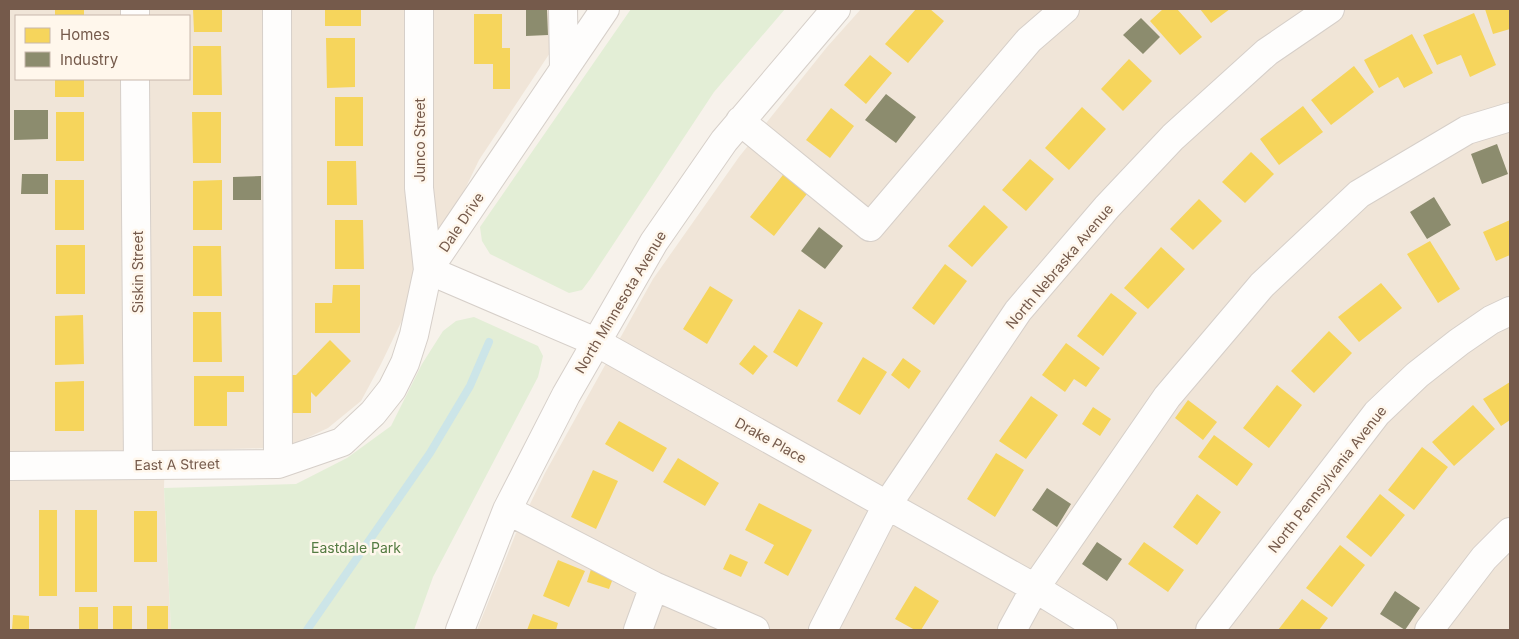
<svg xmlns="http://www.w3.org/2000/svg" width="1519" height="639" viewBox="0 0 1519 639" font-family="Inter,sans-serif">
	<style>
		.residential { fill: #f0e5d8; fill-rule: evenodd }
		.green { fill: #e3eed6 }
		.homes { fill: #f6d55c }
		.industry { fill: #8c8c6e }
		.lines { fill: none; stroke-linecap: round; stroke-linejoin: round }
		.stream { stroke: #cce5e8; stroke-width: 8 }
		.minor-casing { stroke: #d6cfc9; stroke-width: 30 }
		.minor { stroke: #fefdfc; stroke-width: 28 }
		.labels { text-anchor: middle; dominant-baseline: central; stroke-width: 5; stroke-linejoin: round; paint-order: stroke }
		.street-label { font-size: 14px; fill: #755a4b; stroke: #fff7ec }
		.park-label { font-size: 14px; fill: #547b42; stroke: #fff7ec }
	</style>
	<rect width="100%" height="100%" fill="#f7f2eb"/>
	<path class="residential" d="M 9,9 L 579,9 L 479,160 L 381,364 L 361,401 L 328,428 L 294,444 L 267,448 L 165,451 L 164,488 L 171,630 L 9,630 ZM 16,16 L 189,16 L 189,79 L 16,79 Z
		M 861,9 L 1510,9 L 1510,630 L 477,630 L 516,533 L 545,473 L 653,279 L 739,157 L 827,47 Z"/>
	<path class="green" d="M 631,9 L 785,9 L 714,92 L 591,278 L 582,290 L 569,293 L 490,254 L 482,241 L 480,227 Z
		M 474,317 L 538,346 L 543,356 L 538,377 L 433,577 L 414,630 L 171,630 L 164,488 L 296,484 L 347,458 L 391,426 L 422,364 L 443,331 L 456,321 Z"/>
	<path class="homes" d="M 55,9 L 84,9 L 84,16 L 55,16 Z
		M 193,9 L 222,9 L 222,32 L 194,32 Z
		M 325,9 L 361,9 L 361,26 L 325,26 Z
		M 916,9 L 930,9 L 944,21 L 908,63 L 885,44 Z
		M 1163,9 L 1177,9 L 1202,37 L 1180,55 L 1150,21 Z
		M 1200,9 L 1230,9 L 1211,23 Z
		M 1485,9 L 1510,9 L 1510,29 L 1493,34 Z
		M 1474,13 L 1496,65 L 1470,77 L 1461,55 L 1437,65 L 1423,35 Z
		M 474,14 L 502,14 L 502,48 L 510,48 L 510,89 L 493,89 L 493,64 L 474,64 Z
		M 1412,34 L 1433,73 L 1404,88 L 1398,77 L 1379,88 L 1364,60 Z
		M 326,38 L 355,38 L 355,87 L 327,88 Z
		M 193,46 L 221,46 L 222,95 L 193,95 Z
		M 870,55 L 892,73 L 866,104 L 844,85 Z
		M 1129,59 L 1152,81 L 1123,111 L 1101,89 Z
		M 1354,66 L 1374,92 L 1331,125 L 1311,100 Z
		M 55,79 L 84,79 L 84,97 L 55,97 Z
		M 335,97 L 363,97 L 363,146 L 335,146 Z
		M 1303,106 L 1323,132 L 1279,165 L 1260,139 Z
		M 1082,107 L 1106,129 L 1069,170 L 1045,148 Z
		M 831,108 L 854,126 L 830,158 L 806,140 Z
		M 56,112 L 84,112 L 84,161 L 56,161 Z
		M 192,112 L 221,112 L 221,163 L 193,163 Z
		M 1251,152 L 1274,174 L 1245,203 L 1222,182 Z
		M 1030,159 L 1054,179 L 1026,211 L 1002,190 Z
		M 327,161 L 356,161 L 357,205 L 327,205 Z
		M 786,171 L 810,190 L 774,236 L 750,217 Z
		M 55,180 L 84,180 L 84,230 L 55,230 Z
		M 222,180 L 222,230 L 193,230 L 193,181 Z
		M 1199,199 L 1222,221 L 1193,250 L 1170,229 Z
		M 984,205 L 1008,227 L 972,267 L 948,246 Z
		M 335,220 L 363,220 L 364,269 L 335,269 Z
		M 1510,220 L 1510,255 L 1496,261 L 1483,232 Z
		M 1430,241 L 1460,289 L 1438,303 L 1407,254 Z
		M 56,245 L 85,245 L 85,294 L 56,294 Z
		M 193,246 L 221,246 L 222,296 L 193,296 Z
		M 1161,247 L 1185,269 L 1148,309 L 1124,288 Z
		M 945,264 L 967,281 L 934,325 L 912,308 Z
		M 1381,283 L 1402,308 L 1359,342 L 1338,317 Z
		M 333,285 L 360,285 L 360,333 L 315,333 L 315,303 L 332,303 Z
		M 710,286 L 733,300 L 707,344 L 683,329 Z
		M 1111,293 L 1137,313 L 1103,356 L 1077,336 Z
		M 799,309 L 823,323 L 797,367 L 773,352 Z
		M 193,312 L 221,312 L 222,362 L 193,362 Z
		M 83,315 L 84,364 L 55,365 L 55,316 Z
		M 1329,331 L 1352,353 L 1314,393 L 1291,371 Z
		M 330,340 L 351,361 L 316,397 L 311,392 L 311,413 L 290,413 L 290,375 L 296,375 Z
		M 1066,343 L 1100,368 L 1086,387 L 1074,379 L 1065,392 L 1042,375 Z
		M 754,345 L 768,356 L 753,375 L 739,364 Z
		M 863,357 L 887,372 L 860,415 L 837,401 Z
		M 903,358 L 921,371 L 909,389 L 891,375 Z
		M 194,376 L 244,376 L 244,392 L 227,392 L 227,426 L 194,426 Z
		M 84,381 L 84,431 L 55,431 L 55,382 Z
		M 1510,382 L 1510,420 L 1501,426 L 1483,399 Z
		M 1277,385 L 1302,405 L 1269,448 L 1243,428 Z
		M 1031,396 L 1058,415 L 1026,459 L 999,441 Z
		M 1188,400 L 1217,422 L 1203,440 L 1175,418 Z
		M 1473,405 L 1495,429 L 1454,466 L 1432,442 Z
		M 1093,407 L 1111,419 L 1100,436 L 1082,424 Z
		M 619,421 L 667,448 L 653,472 L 605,444 Z
		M 1214,435 L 1253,464 L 1237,486 L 1198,457 Z
		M 1422,447 L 1448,467 L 1414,510 L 1388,490 Z
		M 996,453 L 1024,470 L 995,517 L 967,499 Z
		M 678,458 L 719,483 L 705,506 L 663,482 Z
		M 593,470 L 618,481 L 596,529 L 571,517 Z
		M 1197,494 L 1221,512 L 1197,545 L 1173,527 Z
		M 1380,494 L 1405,515 L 1371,557 L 1346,537 Z
		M 759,503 L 812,530 L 788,576 L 764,563 L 774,545 L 745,530 Z
		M 39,510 L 57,510 L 57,596 L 39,596 Z
		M 75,510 L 97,510 L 97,592 L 75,592 Z
		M 134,511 L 157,511 L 157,562 L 134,562 Z
		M 1144,542 L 1184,570 L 1168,592 L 1128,564 Z
		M 1340,545 L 1365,565 L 1332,607 L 1306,588 Z
		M 730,554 L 748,562 L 741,577 L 723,569 Z
		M 558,560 L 585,571 L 569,607 L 543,596 Z
		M 592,566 L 615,573 L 609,589 L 587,582 Z
		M 915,586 L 939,601 L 921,630 L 915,630 L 895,619 Z
		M 1302,599 L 1328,618 L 1319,630 L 1278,630 Z
		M 113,606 L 132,606 L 132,630 L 113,630 Z
		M 147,606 L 168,606 L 168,630 L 147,630 Z
		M 79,607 L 98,607 L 98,630 L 79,630 Z
		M 533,614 L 558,623 L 556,630 L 527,630 Z
		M 13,615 L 29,616 L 29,630 L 12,630 Z"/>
	<path class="industry" d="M 526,9 L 547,9 L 548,35 L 526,36 Z
		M 1141,18 L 1160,37 L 1143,54 L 1123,35 Z
		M 886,94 L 916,117 L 896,143 L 865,120 Z
		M 14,110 L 48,110 L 48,139 L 14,140 Z
		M 1497,144 L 1508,174 L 1482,184 L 1471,154 Z
		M 22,174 L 48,174 L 48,194 L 21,194 Z
		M 261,176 L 261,200 L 233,200 L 233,177 Z
		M 1434,197 L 1451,225 L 1427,239 L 1410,212 Z
		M 819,227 L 843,246 L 825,269 L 801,251 Z
		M 1047,488 L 1071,504 L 1057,527 L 1032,510 Z
		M 1097,542 L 1122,559 L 1107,581 L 1082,564 Z
		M 1395,591 L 1420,608 L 1405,630 L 1380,614 Z"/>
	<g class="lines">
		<path class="stream" d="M 307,630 L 430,453 L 470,386 L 489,342"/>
		<defs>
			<path id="minor" d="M 135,9 L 135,16
				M 277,9 L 278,464
				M 419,9 L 419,188 L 428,270 L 596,342 L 1035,588 L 1103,630
				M 563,9 L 564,68
				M 135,79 L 138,465
				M 740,121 L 870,227 L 1029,40 L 1065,9
				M 9,466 L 278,464 L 342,442 L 373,413 L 392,389 L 405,363 L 414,335 L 428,270 L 605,9
				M 507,510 L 654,586 L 755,630
				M 460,630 L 507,510 L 566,395 L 654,242 L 724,141 L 836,9
				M 638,630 L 654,586
				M 823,630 L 887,505 L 1018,311 L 1107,207 L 1173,137 L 1267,52 L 1330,9
				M 1012,630 L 1035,588 L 1167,397 L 1262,285 L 1359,194 L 1467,130 L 1510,117
				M 1210,630 L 1377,413 L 1417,375 L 1459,342 L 1491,320 L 1510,311
				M 1429,630 L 1484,558 L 1510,532"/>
		</defs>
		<use href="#minor" class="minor-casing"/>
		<use href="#minor" class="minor"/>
	</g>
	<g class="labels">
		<g class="street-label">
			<text transform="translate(419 140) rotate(-90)">Junco Street</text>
			<text transform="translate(461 222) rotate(-56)">Dale Drive</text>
			<text transform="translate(1059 266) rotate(-50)">North Nebraska Avenue</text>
			<text transform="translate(137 272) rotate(-90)">Siskin Street</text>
			<text transform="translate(620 302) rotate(-59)">North Minnesota Avenue</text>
			<text transform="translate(771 440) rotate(29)">Drake Place</text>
			<text transform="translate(177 464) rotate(-1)">East A Street</text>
			<text transform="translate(1327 479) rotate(-52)">North Pennsylvania Avenue</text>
		</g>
		<g class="park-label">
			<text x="356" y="547">Eastdale Park</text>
		</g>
	</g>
	<rect width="1519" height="639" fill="none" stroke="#755a4b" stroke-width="20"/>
	<rect x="15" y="15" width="175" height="65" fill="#fff7ec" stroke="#c8b8ac"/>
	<rect x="25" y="28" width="25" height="15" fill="#f6d55c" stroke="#c8b8ac"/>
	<text x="60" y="40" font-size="15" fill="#755a4b">Homes</text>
	<rect x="25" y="52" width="25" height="15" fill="#8c8c6e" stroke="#c8b8ac"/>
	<text x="60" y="65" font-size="15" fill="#755a4b">Industry</text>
</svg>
